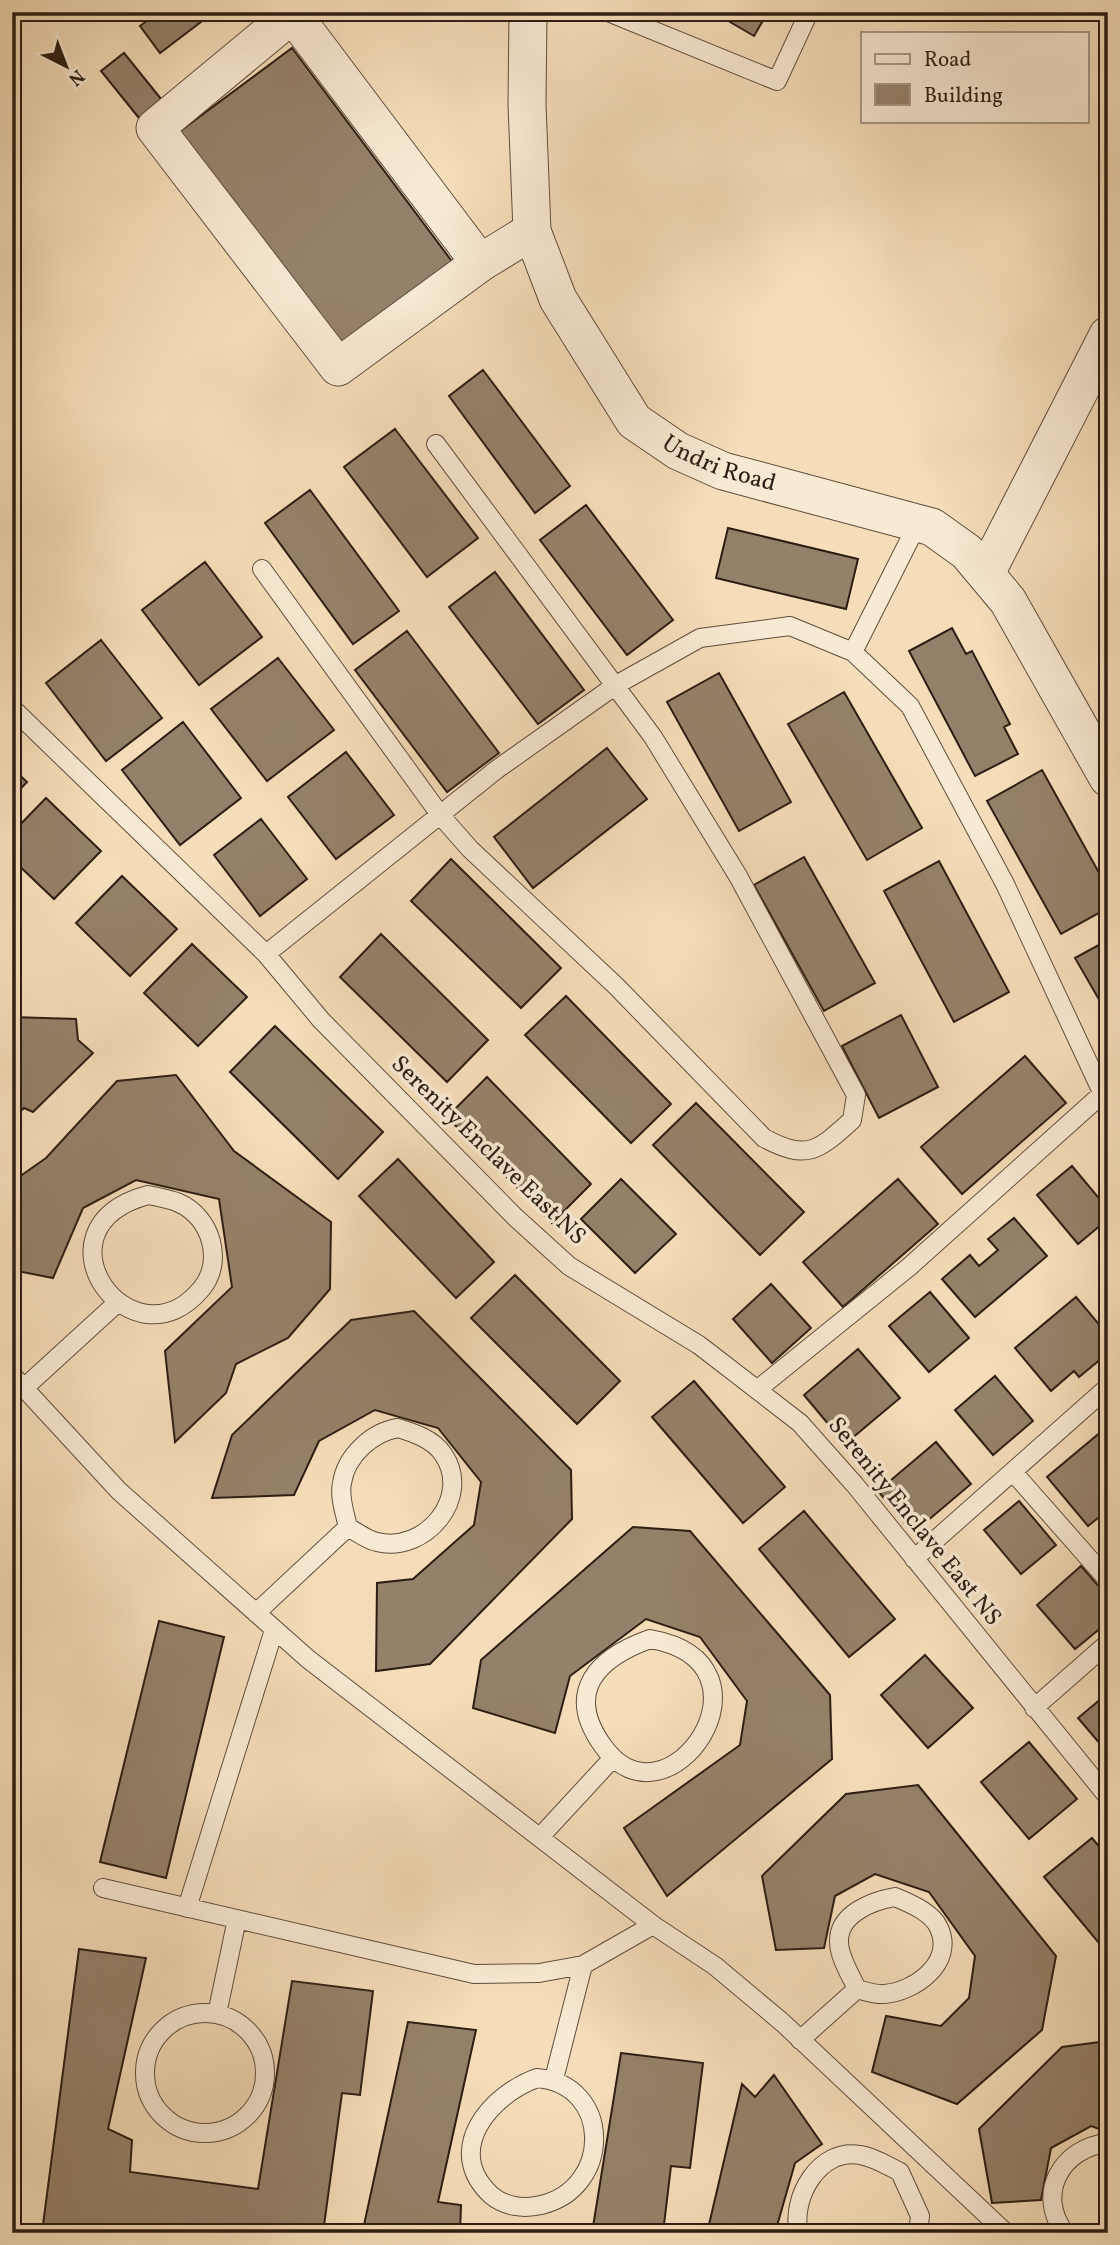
<svg xmlns="http://www.w3.org/2000/svg" width="1120" height="2245" viewBox="0 0 1120 2245" font-family="Vollkorn,serif">
	<style>
		.building { fill: #958169; stroke: #2d1e13; stroke-width: 2 }
		.lines { fill: none; stroke-linecap: round; stroke-linejoin: round }
		.lane-casing { stroke: #5f4e3c; stroke-width: 20 }
		.street-casing { stroke: #5f4e3c; stroke-width: 39 }
		.lane { stroke: #f8e9d2; stroke-width: 18 }
		.street { stroke: #f8e9d2; stroke-width: 37 }
		.labels { text-anchor: middle; dominant-baseline: central; stroke-width: 7; stroke-linejoin: round; paint-order: stroke }
		.street-label { font-size: 24px; fill: #2d1e13; stroke: #f8e9d2 }
	</style>
	<rect width="100%" height="100%" fill="#f5ddb9"/>
	<filter id="stains"><feTurbulence type="fractalNoise" baseFrequency=".00286" numOctaves="4"/><feColorMatrix values="0 0 0 0 .2 0 0 0 0 .09 0 0 0 0 .02 0 0 0 .5 -.17"/></filter>
	<radialGradient id="worn" r=".72"><stop offset=".6" stop-color="#630" stop-opacity="0"/><stop offset="1" stop-color="#630" stop-opacity=".3"/></radialGradient>
	<path class="building" d="M 159,12 L 214,12 L 160,53 L 140,26 Z
		M 713,12 L 768,12 L 754,36 Z
		M 292,48 L 457,268 L 345,353 L 179,132 Z
		M 124,53 L 166,105 L 143,123 L 101,71 Z
		M 483,370 L 570,486 L 535,513 L 449,396 Z
		M 395,429 L 478,538 L 427,577 L 344,467 Z
		M 310,490 L 399,611 L 353,644 L 265,523 Z
		M 586,505 L 673,620 L 627,655 L 540,540 Z
		M 728,528 L 858,559 L 846,609 L 716,578 Z
		M 205,562 L 262,637 L 199,685 L 142,610 Z
		M 495,572 L 584,690 L 538,724 L 449,607 Z
		M 952,628 L 966,654 L 972,651 L 1010,724 L 1004,727 L 1018,754 L 975,776 L 909,651 Z
		M 407,631 L 499,753 L 447,792 L 355,670 Z
		M 101,640 L 162,718 L 106,761 L 46,683 Z
		M 278,658 L 334,730 L 267,781 L 211,709 Z
		M 719,673 L 791,802 L 739,831 L 667,702 Z
		M 844,692 L 922,828 L 867,860 L 788,724 Z
		M 183,722 L 241,798 L 180,845 L 122,770 Z
		M 607,748 L 647,799 L 533,888 L 494,837 Z
		M 346,752 L 394,815 L 336,859 L 288,797 Z
		M 12,768 L 27,782 L 12,798 Z
		M 1042,770 L 1108,889 L 1108,908 L 1061,934 L 987,801 Z
		M 46,798 L 101,851 L 54,899 L 12,859 L 12,833 Z
		M 261,819 L 307,879 L 260,916 L 214,855 Z
		M 804,857 L 875,983 L 824,1011 L 754,885 Z
		M 451,859 L 561,968 L 521,1008 L 411,901 Z
		M 939,861 L 1009,992 L 954,1022 L 884,891 Z
		M 122,876 L 177,929 L 130,976 L 76,923 Z
		M 381,934 L 488,1040 L 447,1082 L 340,977 Z
		M 1108,940 L 1108,1015 L 1075,958 Z
		M 192,944 L 247,997 L 198,1046 L 144,993 Z
		M 566,996 L 671,1104 L 631,1143 L 525,1035 Z
		M 901,1015 L 938,1087 L 879,1118 L 842,1046 Z
		M 12,1017 L 76,1019 L 78,1040 L 93,1053 L 33,1112 L 24,1108 L 12,1119 Z
		M 275,1026 L 383,1132 L 338,1179 L 230,1072 Z
		M 1025,1056 L 1066,1103 L 962,1194 L 921,1147 Z
		M 176,1075 L 234,1151 L 331,1222 L 330,1289 L 288,1338 L 236,1364 L 226,1393 L 175,1442 L 165,1351 L 232,1287 L 219,1199 L 136,1180 L 83,1208 L 53,1278 L 12,1270 L 12,1182 L 46,1158 L 117,1081 Z
		M 487,1077 L 591,1184 L 552,1223 L 447,1117 Z
		M 696,1103 L 804,1212 L 760,1255 L 653,1145 Z
		M 398,1159 L 494,1262 L 456,1298 L 359,1196 Z
		M 1072,1166 L 1108,1209 L 1108,1219 L 1078,1244 L 1037,1195 Z
		M 621,1179 L 676,1234 L 635,1273 L 581,1219 Z
		M 898,1179 L 938,1224 L 843,1307 L 803,1262 Z
		M 1014,1218 L 1047,1256 L 975,1317 L 942,1279 L 970,1255 L 979,1266 L 998,1250 L 988,1239 Z
		M 515,1275 L 620,1381 L 577,1424 L 471,1318 Z
		M 771,1284 L 811,1328 L 772,1363 L 733,1319 Z
		M 930,1292 L 969,1338 L 929,1372 L 889,1326 Z
		M 1076,1297 L 1108,1335 L 1108,1353 L 1079,1377 L 1074,1371 L 1051,1391 L 1015,1348 Z
		M 414,1311 L 571,1470 L 572,1519 L 430,1664 L 376,1671 L 377,1583 L 413,1579 L 474,1525 L 481,1482 L 438,1428 L 375,1410 L 319,1441 L 294,1495 L 212,1498 L 232,1435 L 351,1320 Z
		M 858,1349 L 900,1398 L 845,1444 L 804,1395 Z
		M 995,1376 L 1033,1421 L 993,1455 L 955,1410 Z
		M 694,1381 L 785,1487 L 743,1523 L 652,1417 Z
		M 1108,1426 L 1108,1510 L 1088,1526 L 1047,1477 Z
		M 936,1442 L 971,1484 L 913,1533 L 878,1491 Z
		M 1019,1501 L 1056,1545 L 1021,1574 L 984,1530 Z
		M 804,1511 L 895,1619 L 849,1657 L 759,1549 Z
		M 633,1527 L 690,1531 L 830,1695 L 832,1759 L 667,1896 L 624,1828 L 740,1745 L 747,1701 L 700,1637 L 646,1619 L 570,1676 L 555,1733 L 473,1708 L 481,1660 Z
		M 1081,1566 L 1108,1597 L 1108,1622 L 1075,1649 L 1037,1605 Z
		M 159,1621 L 224,1637 L 166,1878 L 100,1862 Z
		M 925,1655 L 973,1708 L 928,1748 L 881,1695 Z
		M 1108,1693 L 1108,1753 L 1078,1718 Z
		M 1029,1742 L 1077,1799 L 1029,1839 L 981,1782 Z
		M 918,1785 L 1056,1956 L 1042,2030 L 957,2104 L 872,2072 L 886,2016 L 941,2026 L 969,1998 L 975,1956 L 929,1892 L 875,1874 L 835,1896 L 824,1948 L 776,1950 L 762,1876 L 846,1794 Z
		M 1092,1838 L 1108,1857 L 1108,1954 L 1044,1877 Z
		M 79,1949 L 146,1958 L 108,2129 L 132,2140 L 130,2172 L 258,2189 L 292,1981 L 373,1991 L 360,2095 L 342,2093 L 323,2233 L 103,2233 L 43,2225 Z
		M 408,2022 L 476,2030 L 438,2202 L 461,2205 L 460,2233 L 370,2233 L 364,2225 Z
		M 1108,2041 L 1108,2132 L 1091,2126 L 1051,2148 L 1041,2200 L 992,2203 L 979,2129 L 1062,2047 Z
		M 621,2053 L 703,2063 L 690,2168 L 671,2166 L 663,2233 L 592,2233 Z
		M 774,2075 L 822,2144 L 795,2163 L 775,2233 L 707,2233 L 742,2084 L 755,2097 Z"/>
	<g class="lines">
		<defs>
			<path id="lane" d="M 608,12 L 777,81 L 809,12
				M 262,569 L 441,816 L 470,849 L 616,986 L 764,1138 C 807,1161 818,1151 852,1120 L 856,1095 L 738,876 L 653,737 L 436,444
				M 853,652 L 918,523
				M 12,708 L 266,954 L 321,1020 L 515,1217 L 569,1266 L 699,1345 L 800,1423 L 855,1485 L 1108,1797
				M 266,954 L 496,770 L 616,685 L 700,638 L 790,626 L 853,652 L 910,706 L 1005,884 L 1108,1105
				M 148,1195 C 158,1197 170,1199 179,1203 C 211,1217 224,1261 202,1288 C 133,1373 26,1228 148,1195 Z
				M 12,1375 L 119,1491 L 308,1659 L 653,1925 L 715,1966 L 783,2023 L 1006,2233
				M 24,1388 L 117,1303
				M 758,1389 L 909,1267 L 1101,1095
				M 398,1428 C 414,1433 433,1439 443,1454 C 473,1497 425,1554 377,1542 C 367,1540 357,1532 348,1527 C 345,1514 339,1497 342,1483 C 346,1456 372,1432 398,1428 Z
				M 1013,1472 L 1108,1580
				M 914,1559 L 1108,1387
				M 256,1613 L 348,1527
				M 650,1639 C 787,1663 667,1837 603,1746 C 564,1692 597,1658 650,1639 Z
				M 1034,1708 L 1108,1643
				M 540,1837 L 612,1759
				M 103,1888 L 474,1974 L 539,1973 L 583,1965 L 653,1925
				M 895,1897 C 909,1903 932,1912 939,1928 C 955,1963 914,1992 884,1994 C 876,1995 865,1991 857,1989 C 851,1976 839,1957 839,1942 C 838,1914 872,1901 895,1897 Z
				M 187,1908 L 274,1630
				M145 2073a60 60 0 1 1 120 0a60 60 0 1 1-120 0Z
				M 217,2014 L 237,1919
				M 800,2040 L 857,1989
				M 537,2078 C 612,2084 613,2188 541,2205 C 524,2209 505,2207 491,2195 C 443,2150 490,2095 537,2078 Z
				M 554,2079 L 583,1965
				M 799,2233 C 790,2198 820,2147 860,2155 C 874,2157 888,2166 900,2172 L 920,2216 L 918,2233
				M 1065,2233 C 1035,2194 1062,2147 1108,2143"/>
			<g id="street">
				<path d="M 295,12 L 155,128 L 338,367 L 480,263 L 532,231"/>
				<path id="s1" d="M 528,12 L 527,104 L 532,231 L 558,299 L 634,421 L 678,451 L 723,471 L 932,527 L 967,552 L 1008,601 L 1108,778"/>
				<path d="M 294,16 L 480,263"/>
				<path d="M 986,573 L 1108,335"/>
			</g>
		</defs>
		<use href="#lane" class="lane-casing"/>
		<use href="#street" class="street-casing"/>
		<use href="#lane" class="lane"/>
		<use href="#street" class="street"/>
	</g>
	<g class="labels">
		<g class="street-label">
			<text stroke="none"><textPath href="#s1" startOffset="532">Undri Road</textPath></text>
			<text transform="translate(488 1151) rotate(44)">Serenity Enclave East NS</text>
			<text transform="translate(914 1522) rotate(51)">Serenity Enclave East NS</text>
		</g>
	</g>
	<rect width="1120" height="2245" fill="none" stroke="#f5ddb9" stroke-width="42"/>
	<rect x="14" y="14" width="1092" height="2217" fill="none" stroke="#2d1e13" stroke-width="3.5"/>
	<rect x="21" y="21" width="1078" height="2203" fill="none" stroke="#2d1e13" stroke-width="2"/>
	<rect x="861" y="32" width="228" height="91" fill="#f8e9d2" stroke="#a79886" stroke-width="2"/>
	<rect x="875" y="54" width="35" height="10" fill="#f8e9d2" stroke="#a79886" stroke-width="2"/>
	<text x="924" y="66" font-size="21" fill="#2d1e13">Road</text>
	<rect x="875" y="84" width="35" height="21" fill="#958169" stroke="#a79886" stroke-width="2"/>
	<text x="924" y="102" font-size="21" fill="#2d1e13">Building</text>
	<g transform="translate(66 66) rotate(138)" stroke="#f8e9d2" stroke-width="5" paint-order="stroke">
	<path d="M0-5L12 26L0 18L-12 26Z" fill="#2d1e13"/>
	<text y="-10" font-size="19" font-weight="bold" text-anchor="middle" fill="#2d1e13">N</text>
	</g>
	<rect width="100%" height="100%" filter="url(#stains)"/>
	<rect width="100%" height="100%" fill="url(#worn)"/>
</svg>
